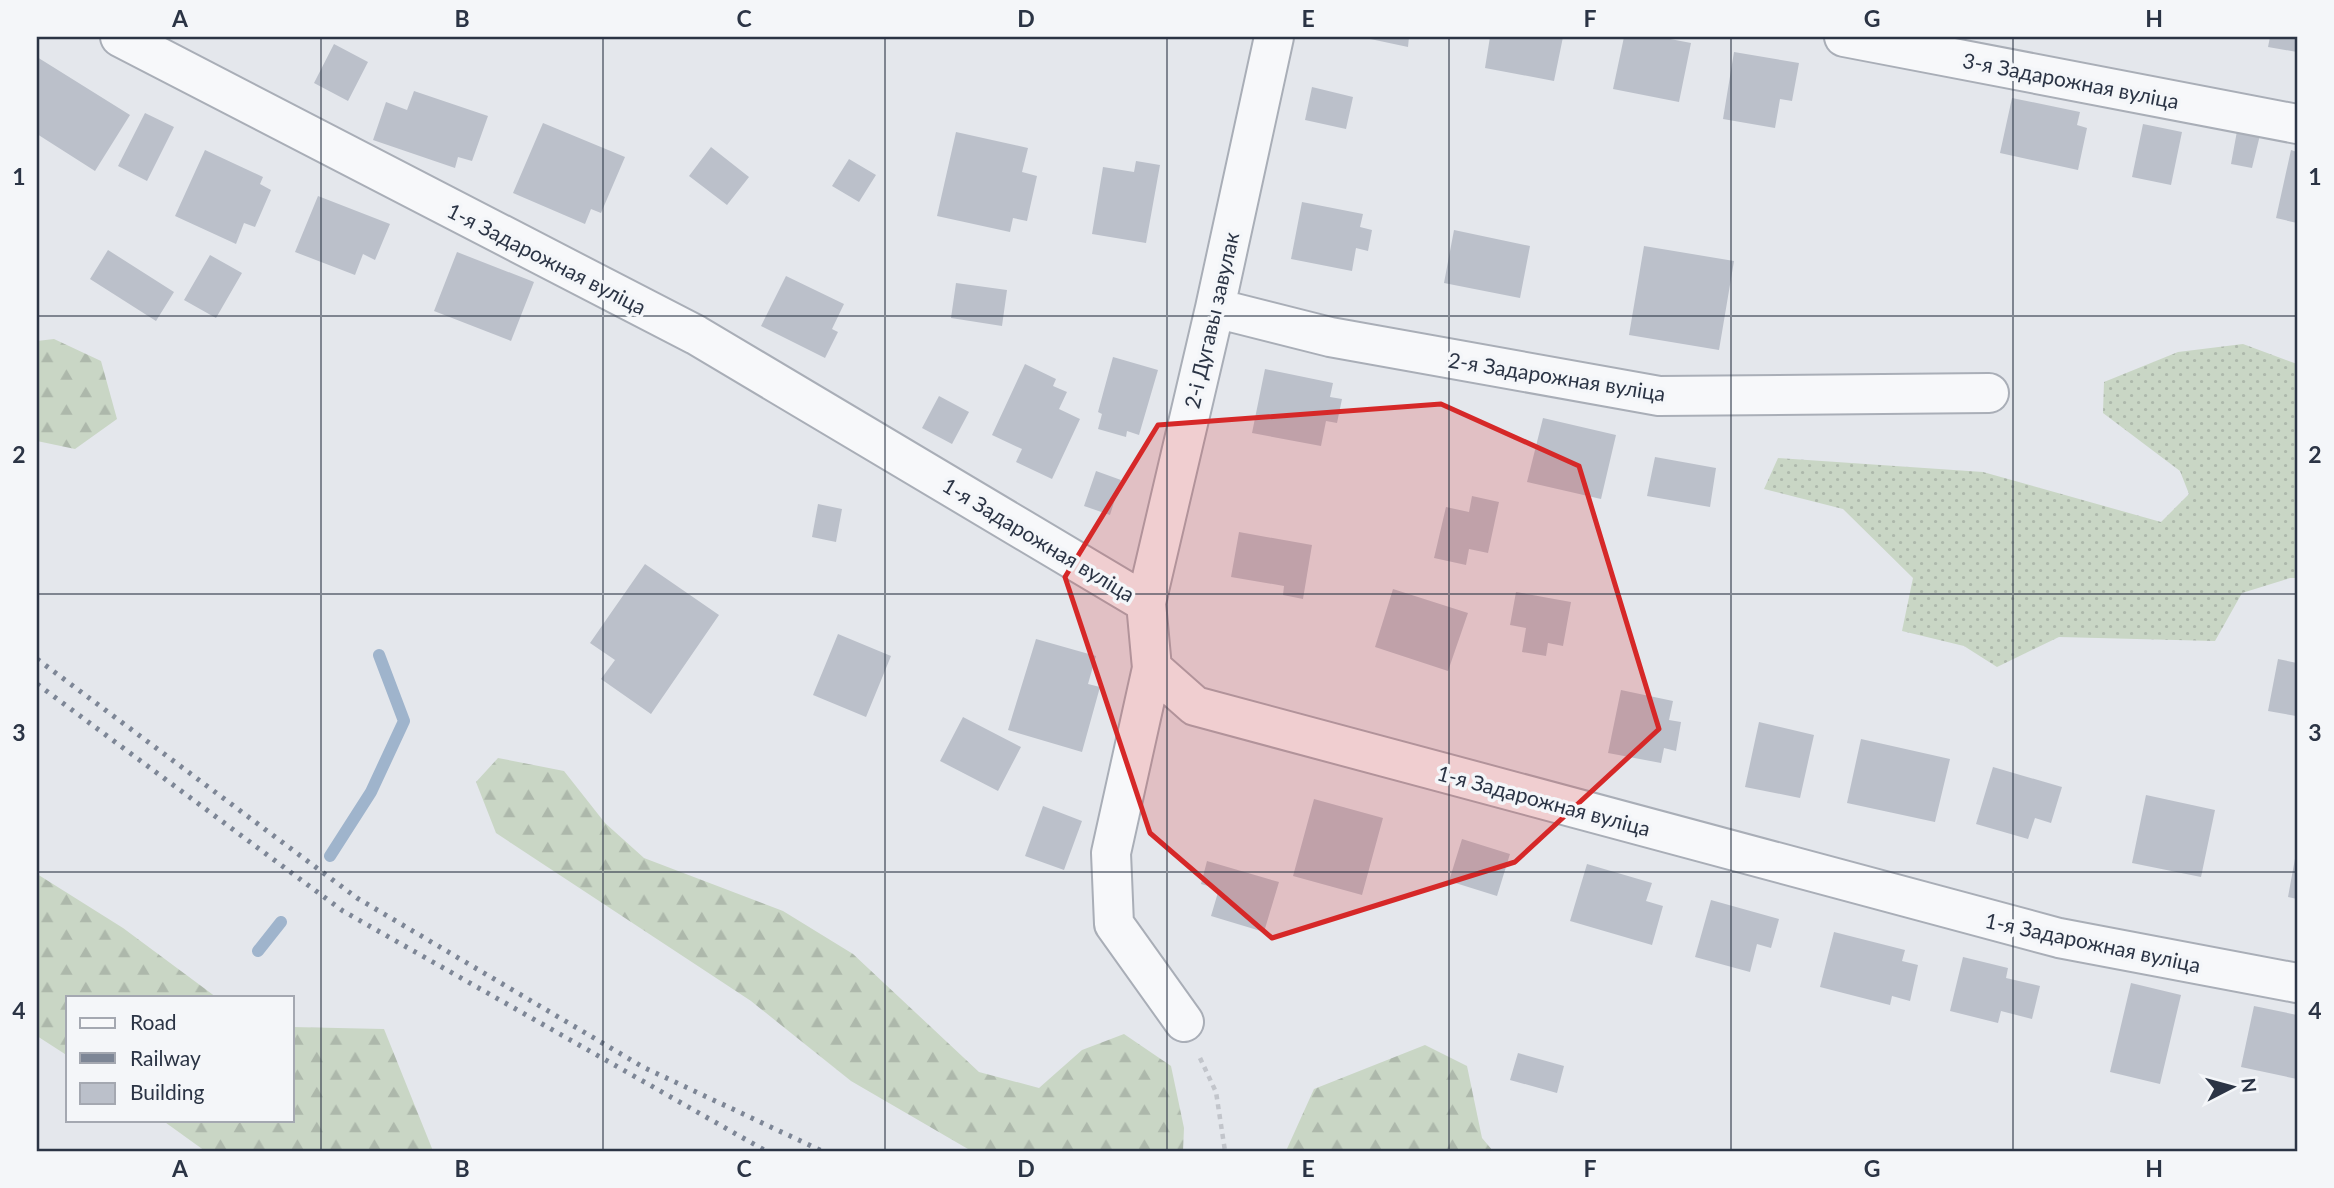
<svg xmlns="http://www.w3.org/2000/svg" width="2334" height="1188" viewBox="0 0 2334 1188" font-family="Lato,sans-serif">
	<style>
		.grass { fill: url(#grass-dots) }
		.forest { fill: url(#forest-firs) }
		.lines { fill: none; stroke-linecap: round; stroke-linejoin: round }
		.stream { stroke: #9fb4cc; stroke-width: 12 }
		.building { fill: #bbc0ca }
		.minor-casing { stroke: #a9aeb7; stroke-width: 42 }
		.path { stroke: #c2c5cb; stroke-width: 4.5; stroke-dasharray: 5 5; stroke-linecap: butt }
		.minor { stroke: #f7f8fa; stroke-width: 38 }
		.rail { stroke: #7d8696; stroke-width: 5; stroke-dasharray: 3.5 7; stroke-linecap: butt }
		.marked { fill: #d62828; fill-opacity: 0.2; stroke: #d62828; stroke-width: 5; stroke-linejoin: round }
		.grid { fill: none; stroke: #2b3445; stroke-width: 2; stroke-opacity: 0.55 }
		.labels { text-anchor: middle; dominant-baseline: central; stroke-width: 7; stroke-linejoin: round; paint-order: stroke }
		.street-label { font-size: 21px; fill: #2b3445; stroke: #f4f6f9 }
		.neatline { fill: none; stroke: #2b3445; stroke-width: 2.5 }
		.grid-label { font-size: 23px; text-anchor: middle; font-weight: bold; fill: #2b3445 }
	</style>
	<defs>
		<pattern id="grass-dots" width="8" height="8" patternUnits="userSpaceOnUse" patternTransform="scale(1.75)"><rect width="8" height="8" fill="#c9d6c5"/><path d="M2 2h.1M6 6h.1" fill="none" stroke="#adb8ab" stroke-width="1.8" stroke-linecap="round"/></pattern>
		<pattern id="forest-firs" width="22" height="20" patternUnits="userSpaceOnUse" patternTransform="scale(1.75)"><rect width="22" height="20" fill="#c9d6c5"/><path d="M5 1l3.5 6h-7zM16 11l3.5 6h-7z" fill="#adb8ab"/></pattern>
	</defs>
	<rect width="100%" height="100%" fill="#e4e7ec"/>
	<path class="grass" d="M 2243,344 L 2297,364 L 2297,578 L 2290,578 L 2242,593 L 2215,641 L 2059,637 L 1997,667 L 1964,646 L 1902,631 L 1913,578 L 1843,509 L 1764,489 L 1778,458 L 1983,472 L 2161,522 L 2189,494 L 2180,471 L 2103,413 L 2104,382 L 2178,352 Z"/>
	<path class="forest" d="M 54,339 L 101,361 L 117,419 L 75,449 L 37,441 L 37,341 Z
		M 498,758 L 564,771 L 605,823 L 644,858 L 783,911 L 853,954 L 979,1072 L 1039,1088 L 1082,1050 L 1124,1034 L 1171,1066 L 1184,1128 L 1183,1151 L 974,1151 L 968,1149 L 851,1081 L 751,1001 L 496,833 L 476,782 Z
		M 37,874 L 123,928 L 216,997 L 68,997 L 68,1056 L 37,1036 Z
		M 292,1027 L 384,1029 L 433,1151 L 205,1151 L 162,1120 L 292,1120 Z
		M 1425,1045 L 1467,1066 L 1482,1138 L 1493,1151 L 1286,1151 L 1314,1089 Z"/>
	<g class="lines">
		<path class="stream" d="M 330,856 L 371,792 L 404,721 L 379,655
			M 258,951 L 281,922"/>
	</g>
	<path class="building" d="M 1361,37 L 1409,37 L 1408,47 Z
		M 1490,37 L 1563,37 L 1554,81 L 1485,68 Z
		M 1624,37 L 1660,37 L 1691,43 L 1679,102 L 1613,89 Z
		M 2270,37 L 2297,37 L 2297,52 L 2268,47 Z
		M 334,44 L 368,62 L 348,101 L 314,83 Z
		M 1734,52 L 1799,63 L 1792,101 L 1780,99 L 1775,128 L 1723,119 Z
		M 37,57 L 130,115 L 95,171 L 37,134 Z
		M 1312,87 L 1353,97 L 1346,129 L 1305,120 Z
		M 414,91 L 488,116 L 472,161 L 458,157 L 455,168 L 373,140 L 386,102 L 407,110 Z
		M 2012,98 L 2080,112 L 2077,125 L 2087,128 L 2078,170 L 2000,153 Z
		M 145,113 L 174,127 L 147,181 L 118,166 Z
		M 543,123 L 625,157 L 601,213 L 591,209 L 585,224 L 513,193 Z
		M 2143,124 L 2182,132 L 2171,185 L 2132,177 Z
		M 2237,131 L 2260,135 L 2252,168 L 2231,164 Z
		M 956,132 L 1028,148 L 1022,172 L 1037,176 L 1027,221 L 1013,218 L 1010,232 L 937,216 Z
		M 711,147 L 749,177 L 727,205 L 689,176 Z
		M 205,150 L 263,177 L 260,184 L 271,190 L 255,227 L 244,223 L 236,244 L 175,216 Z
		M 2291,150 L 2297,152 L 2297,223 L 2276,218 Z
		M 849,159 L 876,175 L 859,202 L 832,186 Z
		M 1136,161 L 1160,165 L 1146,243 L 1092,234 L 1103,167 L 1134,172 Z
		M 318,196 L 390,224 L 375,260 L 363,254 L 355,275 L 295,252 Z
		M 1302,202 L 1363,214 L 1360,227 L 1372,230 L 1368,251 L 1356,248 L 1352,271 L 1291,259 Z
		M 1454,230 L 1530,246 L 1520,298 L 1444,283 Z
		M 1644,246 L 1734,261 L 1719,350 L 1629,335 Z
		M 108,250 L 174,292 L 156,321 L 90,279 Z
		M 457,252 L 534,282 L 511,341 L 434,311 Z
		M 210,255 L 242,273 L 216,318 L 184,300 Z
		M 786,276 L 844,304 L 832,329 L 838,332 L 825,358 L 761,326 Z
		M 956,283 L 1007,290 L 1002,326 L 951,318 Z
		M 1113,357 L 1158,370 L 1139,435 L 1127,431 L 1126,437 L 1098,429 L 1102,414 L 1098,412 Z
		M 1025,364 L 1056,379 L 1053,386 L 1067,392 L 1059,409 L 1080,419 L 1052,479 L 1016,462 L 1022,449 L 992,435 Z
		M 1265,369 L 1333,383 L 1330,397 L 1342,399 L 1337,423 L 1326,421 L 1321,446 L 1252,433 Z
		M 939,396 L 969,412 L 952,444 L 922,428 Z
		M 1543,418 L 1616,435 L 1601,499 L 1527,482 Z
		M 1655,457 L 1716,468 L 1710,507 L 1647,496 Z
		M 1096,471 L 1121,480 L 1110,515 L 1084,506 Z
		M 1472,496 L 1499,502 L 1488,553 L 1469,549 L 1466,565 L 1434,558 L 1446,507 L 1469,512 Z
		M 818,504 L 842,509 L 836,542 L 812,537 Z
		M 1239,532 L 1312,545 L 1303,599 L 1283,595 L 1284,586 L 1231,577 Z
		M 645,564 L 719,615 L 651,714 L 601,679 L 615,660 L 590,643 Z
		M 1393,589 L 1468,613 L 1448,671 L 1375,647 Z
		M 1516,592 L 1571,602 L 1563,646 L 1548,643 L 1546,656 L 1522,652 L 1526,628 L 1510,625 Z
		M 838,634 L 891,656 L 866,717 L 813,695 Z
		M 1036,639 L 1096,656 L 1088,684 L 1100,687 L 1082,752 L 1008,730 Z
		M 2278,659 L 2297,663 L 2296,716 L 2268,711 Z
		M 1621,690 L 1673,701 L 1669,720 L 1681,722 L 1676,751 L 1664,748 L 1661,763 L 1608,753 Z
		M 963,717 L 1021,747 L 998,791 L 940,761 Z
		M 1759,722 L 1814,735 L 1800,798 L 1745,787 Z
		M 1861,739 L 1950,759 L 1935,822 L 1847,803 Z
		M 1993,767 L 2062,787 L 2051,823 L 2035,818 L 2028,839 L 1976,824 Z
		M 2146,795 L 2215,810 L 2201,877 L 2132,863 Z
		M 1314,799 L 1383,818 L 1362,895 L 1293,876 Z
		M 1043,806 L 1082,821 L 1064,870 L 1025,856 Z
		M 1462,839 L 1510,854 L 1497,896 L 1449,881 Z
		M 2296,853 L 2297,853 L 2297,899 L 2288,897 Z
		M 1207,861 L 1279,882 L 1264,932 L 1211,916 L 1219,889 L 1201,884 Z
		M 1587,864 L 1652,883 L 1646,901 L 1663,906 L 1652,945 L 1570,921 Z
		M 1711,900 L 1779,919 L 1771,948 L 1757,944 L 1750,972 L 1695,957 Z
		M 1834,932 L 1905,950 L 1902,961 L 1918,965 L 1910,1001 L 1892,996 L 1890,1005 L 1820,987 Z
		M 1963,957 L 2008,968 L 2006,978 L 2040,986 L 2032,1019 L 2001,1011 L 1998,1023 L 1950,1011 Z
		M 2131,983 L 2181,995 L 2160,1084 L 2110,1072 Z
		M 2254,1006 L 2297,1015 L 2297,1079 L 2241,1067 Z
		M 1518,1053 L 1564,1066 L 1557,1093 L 1510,1080 Z"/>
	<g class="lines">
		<defs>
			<path id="minor" d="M 120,37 L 696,335 L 1146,603 L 1152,668 L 1195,706 L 2059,938 L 2297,983
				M 1844,37 L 2297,124
				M 1215,308 L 1330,337 L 1659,396 L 1989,393
				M 1146,603 L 1215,308 L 1274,37
				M 1152,668 L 1111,853 L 1114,924 L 1184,1022"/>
		</defs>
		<use href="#minor" class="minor-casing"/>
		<path class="path" d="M 1200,1058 L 1216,1092 L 1225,1151"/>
		<use href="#minor" class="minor"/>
		<path class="rail" d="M 37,659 L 357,898 L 643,1067 L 822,1151
			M 37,684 L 343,911 L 766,1151"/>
	</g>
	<path class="marked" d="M 1441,404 L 1579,466 L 1659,729 L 1515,862 L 1272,938 L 1150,833 L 1065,577 L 1158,425 Z"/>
	<path class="grid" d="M 321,37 L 321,1151M 603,37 L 603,1151M 885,37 L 885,1151M 1167,37 L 1167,1151M 1449,37 L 1449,1151M 1731,37 L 1731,1151M 2013,37 L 2013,1151M 37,316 L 2297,316M 37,594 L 2297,594M 37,872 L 2297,872"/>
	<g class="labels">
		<g class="street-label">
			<text transform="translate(2071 80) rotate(11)">3-я Задарожная вуліца</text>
			<text transform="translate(547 258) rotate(27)">1-я Задарожная вуліца</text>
			<text transform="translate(1211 320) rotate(-77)">2-і Дугавы завулак</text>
			<text transform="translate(1557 376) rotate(9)">2-я Задарожная вуліца</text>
			<text transform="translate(1039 539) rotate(31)">1-я Задарожная вуліца</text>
			<text transform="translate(1544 800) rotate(15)">1-я Задарожная вуліца</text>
			<text transform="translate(2093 942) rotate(12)">1-я Задарожная вуліца</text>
		</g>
	</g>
	<rect width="2334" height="1188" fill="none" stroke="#f4f6f9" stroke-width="77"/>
	<rect x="66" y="996" width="228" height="126" fill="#f4f6f9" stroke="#a4a8b1" stroke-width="2"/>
	<rect x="80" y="1018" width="35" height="10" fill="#f7f8fa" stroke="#a4a8b1" stroke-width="2"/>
	<text x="130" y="1030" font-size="21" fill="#2b3445">Road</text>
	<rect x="80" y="1053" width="35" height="10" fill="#7d8696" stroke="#a4a8b1" stroke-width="2"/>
	<text x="130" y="1066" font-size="21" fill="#2b3445">Railway</text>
	<rect x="80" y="1083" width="35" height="21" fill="#bbc0ca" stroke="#a4a8b1" stroke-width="2"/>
	<text x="130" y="1100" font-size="21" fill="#2b3445">Building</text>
	<g transform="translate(2232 1087) rotate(84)" stroke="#f4f6f9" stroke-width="5" paint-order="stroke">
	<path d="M0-5L12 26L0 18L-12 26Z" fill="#2b3445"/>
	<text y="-10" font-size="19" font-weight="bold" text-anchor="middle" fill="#2b3445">N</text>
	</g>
	<rect x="38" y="38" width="2258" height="1112" class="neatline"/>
	<g class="grid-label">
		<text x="180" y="27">A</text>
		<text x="462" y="27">B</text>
		<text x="744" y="27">C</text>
		<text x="1026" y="27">D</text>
		<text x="1308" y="27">E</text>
		<text x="1590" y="27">F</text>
		<text x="1872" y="27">G</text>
		<text x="2154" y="27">H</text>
		<text x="19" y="185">1</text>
		<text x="2315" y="185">1</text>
		<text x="19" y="463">2</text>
		<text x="2315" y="463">2</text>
		<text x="19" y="741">3</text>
		<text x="2315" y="741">3</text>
		<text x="19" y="1019">4</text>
		<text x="2315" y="1019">4</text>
		<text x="180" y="1177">A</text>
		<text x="462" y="1177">B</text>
		<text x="744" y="1177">C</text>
		<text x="1026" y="1177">D</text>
		<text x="1308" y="1177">E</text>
		<text x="1590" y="1177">F</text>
		<text x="1872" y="1177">G</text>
		<text x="2154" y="1177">H</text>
	</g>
</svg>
